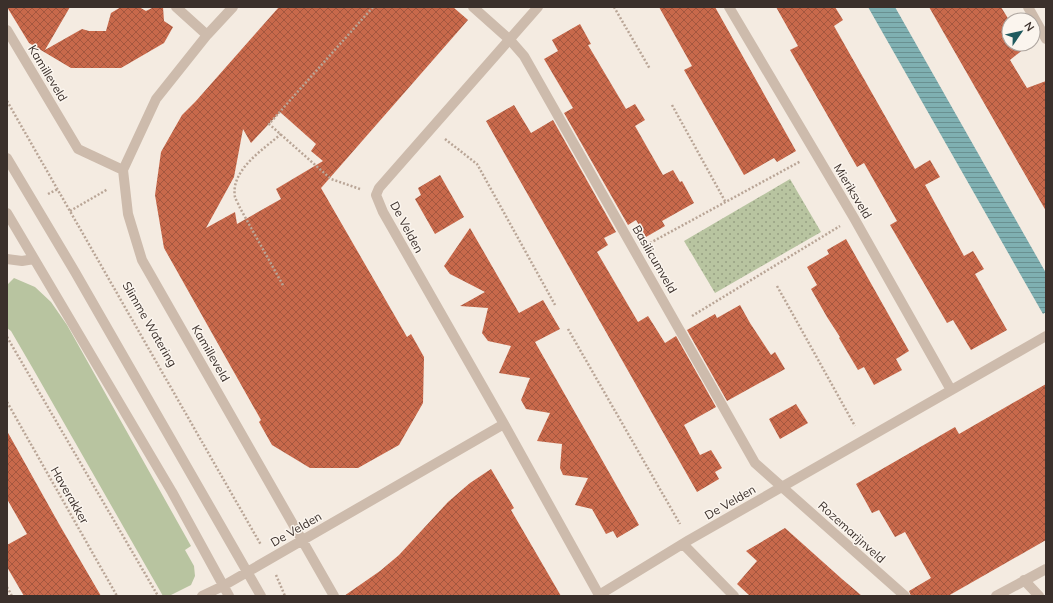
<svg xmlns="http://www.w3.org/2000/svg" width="1053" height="603" viewBox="0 0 1053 603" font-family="Mulish,sans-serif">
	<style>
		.green { fill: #b8c4a0 }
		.park { fill: url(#park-dots) }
		.water { fill: url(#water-rules) }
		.building { fill: url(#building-cross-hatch); fill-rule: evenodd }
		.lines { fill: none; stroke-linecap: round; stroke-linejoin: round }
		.path { stroke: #b9a596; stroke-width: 2.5; stroke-dasharray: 2 2; stroke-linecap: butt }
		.minor { stroke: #cdbbac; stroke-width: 10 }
		.labels { text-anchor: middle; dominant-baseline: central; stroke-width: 3; stroke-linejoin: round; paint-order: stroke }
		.street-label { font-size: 12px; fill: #3b302b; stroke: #fbf5ee }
	</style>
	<defs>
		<pattern id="park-dots" width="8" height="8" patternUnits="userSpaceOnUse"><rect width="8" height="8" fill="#b8c4a0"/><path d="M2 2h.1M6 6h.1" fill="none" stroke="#97a083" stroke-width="1.8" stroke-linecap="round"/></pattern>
		<pattern id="water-rules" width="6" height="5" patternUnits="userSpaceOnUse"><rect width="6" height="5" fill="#7fb0b2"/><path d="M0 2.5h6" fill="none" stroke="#699091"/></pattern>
		<pattern id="building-cross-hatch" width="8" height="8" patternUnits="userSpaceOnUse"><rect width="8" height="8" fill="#c8694b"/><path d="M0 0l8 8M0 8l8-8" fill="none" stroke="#a4573f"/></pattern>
	</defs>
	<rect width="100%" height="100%" fill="#f4ebe1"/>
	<path class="green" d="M 14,278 L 35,287 L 51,302 L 67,325 L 191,546 L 185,550 L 194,566 L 195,576 L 191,585 L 169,596 L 163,596 L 32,367 L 11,331 L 7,328 L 7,285 Z"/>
	<path class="park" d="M 790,179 L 821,232 L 715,293 L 684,241 Z"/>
	<path class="water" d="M 868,7 L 895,7 L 1046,273 L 1046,312 L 1043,314 Z"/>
	<path class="building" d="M 7,7 L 70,7 L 45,50 L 82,29 L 89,31 L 106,31 L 111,13 L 121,7 L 139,7 L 146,11 L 154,7 L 163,7 L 164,21 L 173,27 L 164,43 L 121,68 L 71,68 L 29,43 Z
		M 279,7 L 453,7 L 468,20 L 321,188 L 407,337 L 411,334 L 424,357 L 423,403 L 399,445 L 358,468 L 310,468 L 272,445 L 259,422 L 261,420 L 164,248 L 155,195 L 161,152 L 182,115 L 196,101 ZM 280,112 L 316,144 L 311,151 L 323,161 L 276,189 L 281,199 L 237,224 L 235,212 L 206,228 L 234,177 L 243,129 L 251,143 Z
		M 659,7 L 715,7 L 796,151 L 777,162 L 774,158 L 744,175 L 684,70 L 692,66 Z
		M 776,7 L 835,7 L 843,20 L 834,26 L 915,169 L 930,160 L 940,177 L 925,185 L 964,256 L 973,251 L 984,269 L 975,274 L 1007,330 L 971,350 L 953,320 L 947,323 L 890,225 L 897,221 L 864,163 L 857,167 L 790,50 L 798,46 Z
		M 929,7 L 1001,7 L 1009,20 L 1009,44 L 1030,44 L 1010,60 L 1027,88 L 1046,81 L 1046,211 Z
		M 580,24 L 591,44 L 588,45 L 626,109 L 635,104 L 645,120 L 635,126 L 663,175 L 673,170 L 680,182 L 682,181 L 694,203 L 662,221 L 665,226 L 646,237 L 636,220 L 628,225 L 564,113 L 573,108 L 544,59 L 558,51 L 552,40 Z
		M 514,105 L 531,133 L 553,120 L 616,232 L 604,238 L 608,245 L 597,252 L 638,322 L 648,316 L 665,343 L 676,336 L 716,407 L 684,425 L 700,455 L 711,450 L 722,468 L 715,472 L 719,479 L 697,492 L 486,121 Z
		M 440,175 L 464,217 L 435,234 L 415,199 L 421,195 L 418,188 Z
		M 470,228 L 519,313 L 543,300 L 560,329 L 535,342 L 639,525 L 617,538 L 613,531 L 606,534 L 592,509 L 575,505 L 588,478 L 563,475 L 560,468 L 562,444 L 537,441 L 550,413 L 526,409 L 521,400 L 530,378 L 499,373 L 511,346 L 488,341 L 482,333 L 488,308 L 460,306 L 485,292 L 450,274 L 444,266 Z
		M 846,239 L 909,351 L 896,359 L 902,370 L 874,385 L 864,367 L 858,370 L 839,338 L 840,337 L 827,317 L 811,289 L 817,285 L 807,267 L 829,254 L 827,250 Z
		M 740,305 L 750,323 L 771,355 L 775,352 L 785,369 L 727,401 L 687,330 L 715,314 L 717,318 Z
		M 1046,384 L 1046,540 L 948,596 L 911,596 L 909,591 L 931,578 L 905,532 L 895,537 L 879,510 L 872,513 L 856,484 L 955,427 L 959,434 Z
		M 796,404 L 808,423 L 780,439 L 769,419 Z
		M 7,431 L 59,524 L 101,596 L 24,596 L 7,567 L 7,545 L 27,534 L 7,499 Z
		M 491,469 L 514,508 L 511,510 L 561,596 L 344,596 L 380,571 L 399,555 L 448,502 L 470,483 Z
		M 785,528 L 842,579 L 862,596 L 750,596 L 737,584 L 757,561 L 746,551 Z"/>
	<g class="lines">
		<path class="path" d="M 614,7 L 650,69
			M 7,101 L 261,545
			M 672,105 L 725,201
			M 281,134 C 264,149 230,170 235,197 C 236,200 239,205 240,208 L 284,287
			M 445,139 L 477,164 L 555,305
			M 360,189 L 331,179 L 269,124 L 373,7
			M 48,194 L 58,189
			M 70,211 L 108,189
			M 650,243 L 801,161
			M 777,286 L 855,426
			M 692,316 L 840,226
			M 568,329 L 680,524
			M 7,337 L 158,596
			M 7,402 L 117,596
			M 276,575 L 285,596
			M 7,587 L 12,596"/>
		<path class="minor" d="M 176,7 L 207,35
			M 233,7 L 207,35 L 156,99 L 123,170 L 128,214 L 142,260 L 334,596
			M 473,7 L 510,40 L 524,56 L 755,463 L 905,596
			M 538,7 L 379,188 L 376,195 L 383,212 L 504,424 L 599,595 L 689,540 L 1046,336
			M 729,7 L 854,218 L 951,390
			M 1028,7 L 1046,39
			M 7,30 L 78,149 L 123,170
			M 7,158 L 75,272 L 261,596
			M 7,213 L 172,492 L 229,596
			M 7,259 L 22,261 L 34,259
			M 683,544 L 734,596
			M 1024,580 L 1039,596
			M 202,596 L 223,586 L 504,424
			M 996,596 L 1046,569"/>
	</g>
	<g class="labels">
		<g class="street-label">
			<text transform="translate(48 73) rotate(59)">Kamilleveld</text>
			<text transform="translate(853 191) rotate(59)">Mieriksveld</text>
			<text transform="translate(407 227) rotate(62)">De Velden</text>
			<text transform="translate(655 259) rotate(60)">Basilicumveld</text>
			<text transform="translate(150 324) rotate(60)">Slimme Watering</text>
			<text transform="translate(211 353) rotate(60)">Kamilleveld</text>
			<text transform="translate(70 495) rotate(60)">Haverakker</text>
			<text transform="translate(730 502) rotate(-30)">De Velden</text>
			<text transform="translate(296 529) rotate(-30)">De Velden</text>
			<text transform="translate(852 532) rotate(42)">Rozemarijnveld</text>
		</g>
	</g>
	<rect width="1053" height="603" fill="none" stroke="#3b302b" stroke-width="16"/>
	<g transform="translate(1021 32) rotate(56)"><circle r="19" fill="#fbf5ee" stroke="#aea6a0"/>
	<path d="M0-3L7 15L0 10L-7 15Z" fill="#1f5a5e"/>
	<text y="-6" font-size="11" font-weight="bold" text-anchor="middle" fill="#3b302b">N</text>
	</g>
</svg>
